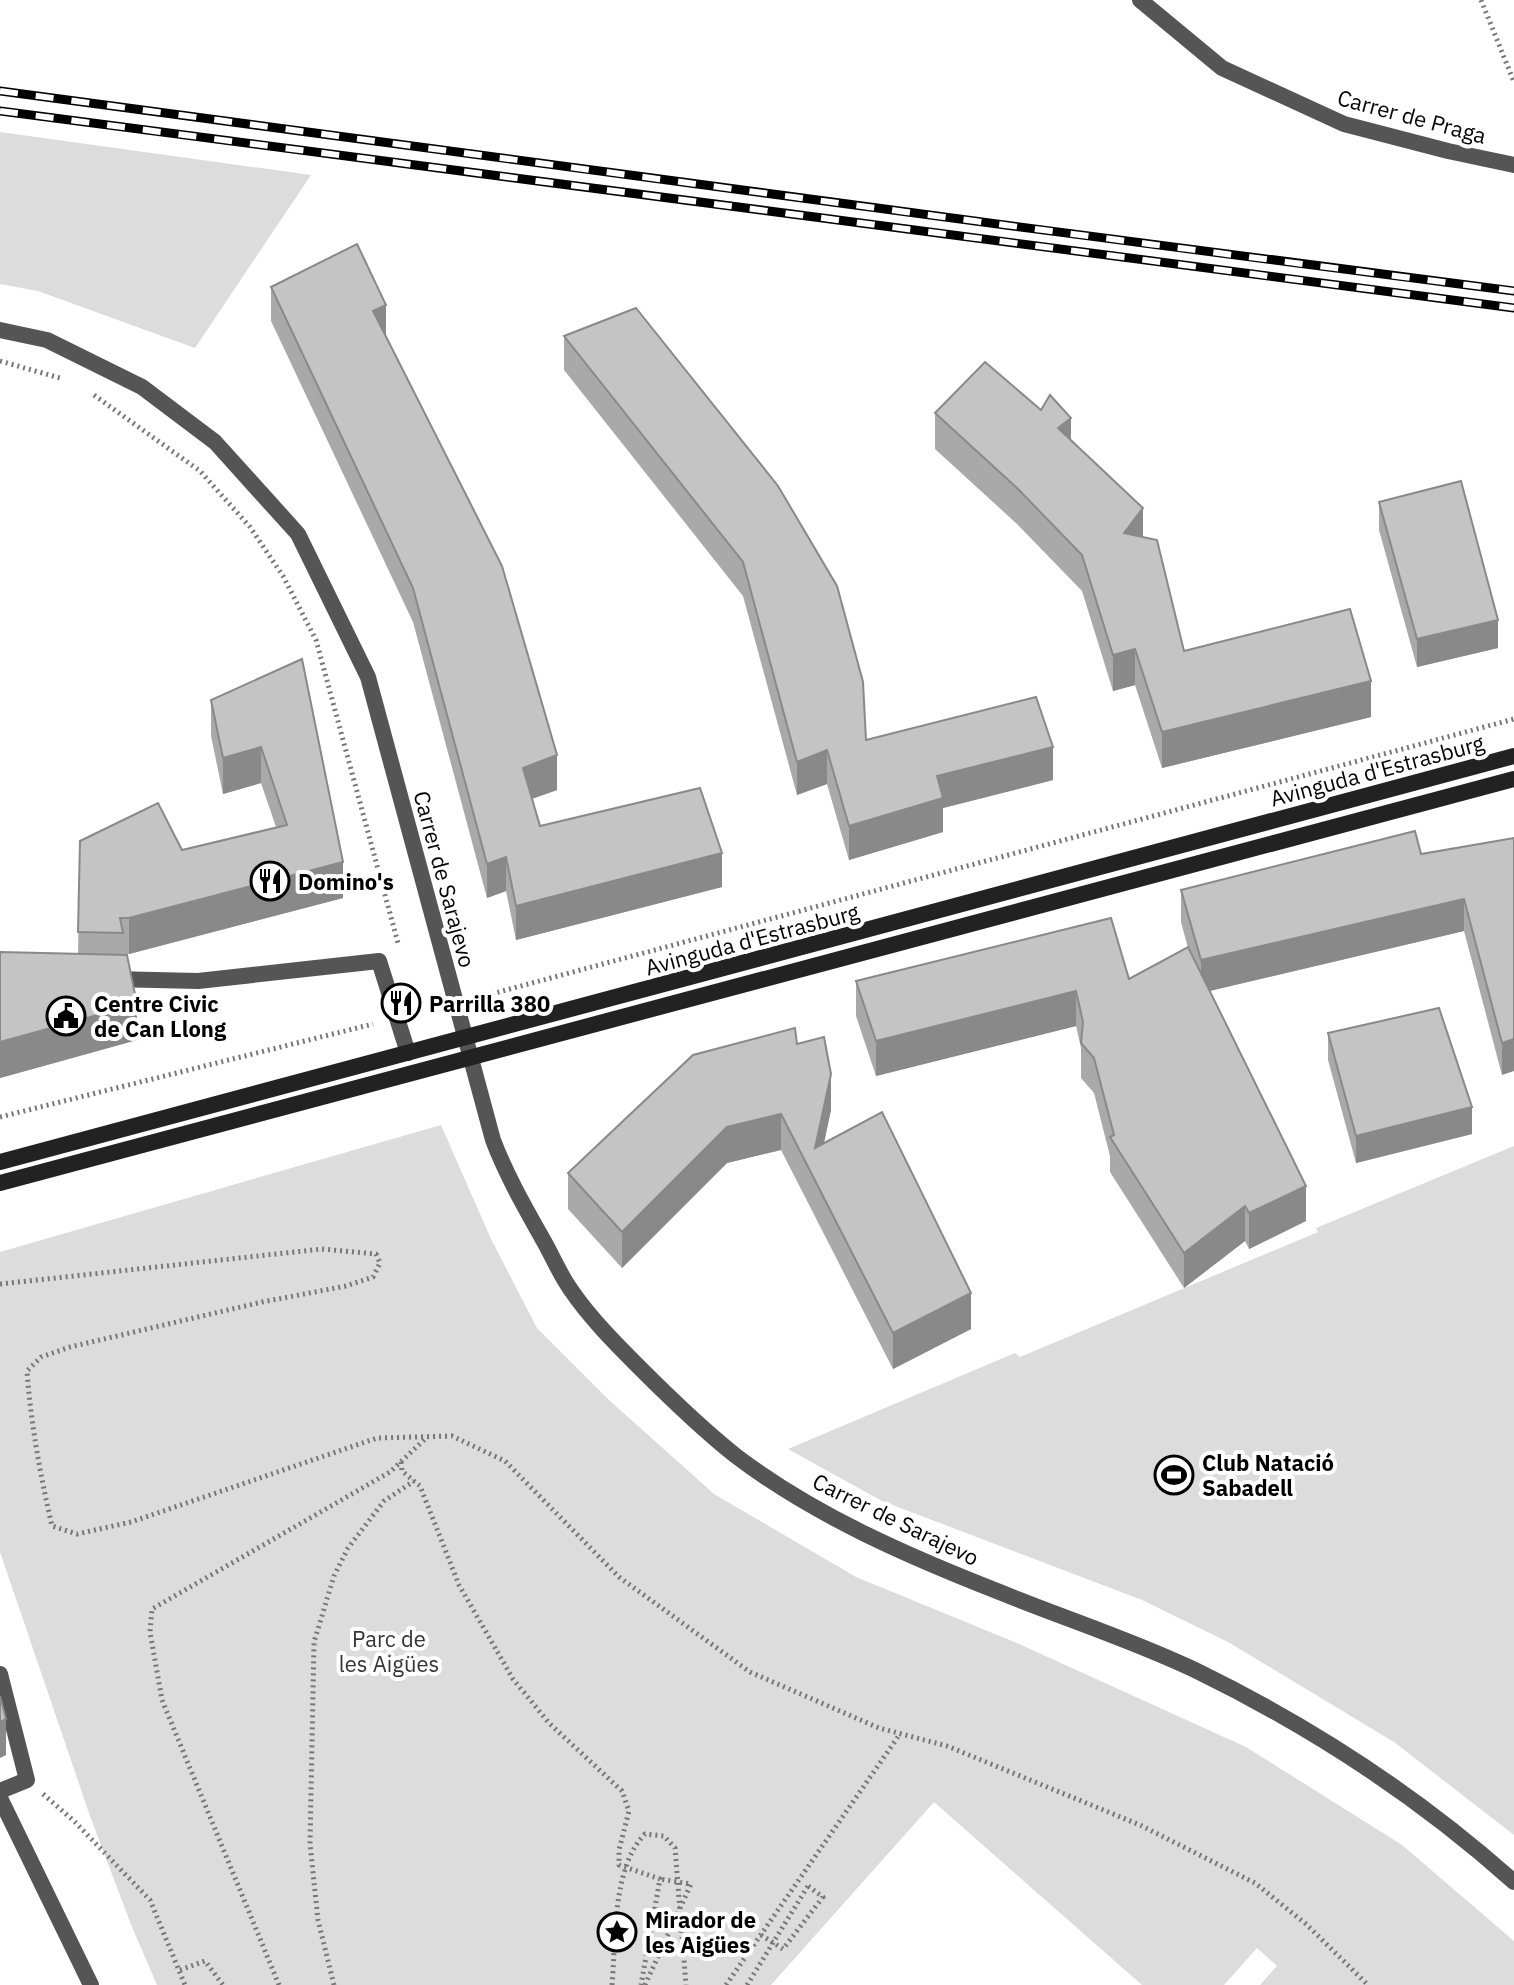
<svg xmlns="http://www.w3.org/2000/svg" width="1514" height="1985" viewBox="0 0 1514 1985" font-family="'IBM Plex Sans',sans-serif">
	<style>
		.green { fill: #dcdcdc }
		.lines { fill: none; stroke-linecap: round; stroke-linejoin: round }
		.path { stroke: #777; stroke-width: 5; stroke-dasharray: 2 4; stroke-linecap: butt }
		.pedestrian { stroke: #555; stroke-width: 16 }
		.minor { stroke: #555; stroke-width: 16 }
		.secondary { stroke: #222; stroke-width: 16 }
		.rail-casing { stroke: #000; stroke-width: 9 }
		.rail { stroke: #fff; stroke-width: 6; stroke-dasharray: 18; stroke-linecap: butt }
		.path-bridge { stroke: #777; stroke-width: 5; stroke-dasharray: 2 4; stroke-linecap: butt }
		.wall { fill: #a9a9a9 }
		.shaded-wall { fill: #898989 }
		.building { fill: #c4c4c4; stroke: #898989; stroke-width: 2 }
		.labels { text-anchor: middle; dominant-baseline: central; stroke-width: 8; stroke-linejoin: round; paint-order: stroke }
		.street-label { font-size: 22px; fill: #000; stroke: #fff }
		.poi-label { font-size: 22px; font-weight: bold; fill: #000; stroke: #fff; text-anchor: start }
		.park-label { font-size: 22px; fill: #333; stroke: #fff }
	</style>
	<rect width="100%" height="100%" fill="#fff"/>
	<path class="green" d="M 0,132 L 311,175 L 195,348 L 38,291 L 0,284 Z
		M 441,1125 L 491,1239 L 537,1328 L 609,1400 L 714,1494 L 856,1577 L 1019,1644 L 1246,1747 L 1402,1845 L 1514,1941 L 1514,1985 L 1260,1985 L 1277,1966 L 1257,1948 L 1224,1985 L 1142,1985 L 934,1802 L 771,1985 L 157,1985 L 132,1927 L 90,1816 L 0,1552 L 0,1252 Z
		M 1514,1146 L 1514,1835 L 1394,1742 L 1228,1642 L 1142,1600 L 882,1501 L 788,1449 L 1015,1353 L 1020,1357 L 1318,1232 L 1316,1228 Z"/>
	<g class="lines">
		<path class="path" d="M 1481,0 L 1514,82
			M 0,361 L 60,378
			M 94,395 L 200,471 L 250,527 L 283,576 L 316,640 L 398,943
			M 480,997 L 1514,719
			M 0,1117 L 373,1024
			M 0,1284 L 322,1249 L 376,1254 L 380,1263 L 373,1277 L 346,1286 L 262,1302 L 70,1347 L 41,1357 L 27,1371 C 31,1424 40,1474 52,1526 L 77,1534 L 131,1522 L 377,1438 L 452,1436 L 505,1461 L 619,1577 L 750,1672 L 879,1728 L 947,1746 L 1140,1825 L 1255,1883 L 1306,1924 L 1368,1985
			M 401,1462 L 402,1471 L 420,1486 L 459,1585 L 513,1679 L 549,1723 L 622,1791 L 629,1811 L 619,1850 L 619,1865 L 660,1879 L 641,1985
			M 43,1794 L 74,1821 L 150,1900 L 185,1985
			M 761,1935 L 783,1949 L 823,1897 L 808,1886
			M 180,1970 L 205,1961 L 223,1985
			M 279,1985 L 162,1700 L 150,1632 L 152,1609 L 390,1472 L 426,1438
			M 334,1985 L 318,1920 L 310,1844 L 314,1642 L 334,1576 L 348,1548 L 384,1501 L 414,1481
			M 645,1985 L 691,1884 L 660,1879
			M 726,1985 L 900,1734"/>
		<path class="pedestrian" d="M 111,979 L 198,981 L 379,961 L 408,1053
			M 0,1674 L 27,1780 L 0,1791
			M 0,1798 L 91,1985"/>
		<path class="minor" d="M 1140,0 L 1222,68 L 1344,124 L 1448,151 L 1514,165
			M 0,330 L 47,340 L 142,387 L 215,442 L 298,534 L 368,677 L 493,1140 C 507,1177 527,1211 546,1245 C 554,1260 561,1276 571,1290 C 590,1318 616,1344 640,1368 C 671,1399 702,1429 736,1456 C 815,1516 910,1557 1002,1593 C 1066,1619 1132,1640 1195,1670 C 1310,1726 1419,1797 1514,1882"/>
		<path class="secondary" d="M 0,1162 L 1514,756
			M 0,1183 L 1514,779"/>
		<defs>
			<path id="rail" d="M 0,91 C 505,158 1009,227 1514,291
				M 0,111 L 1514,308"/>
		</defs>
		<use href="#rail" class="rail-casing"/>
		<use href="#rail" class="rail"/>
		<path class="path-bridge" d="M 612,1985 C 616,1940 612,1867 645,1834 L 664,1836 L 675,1848 L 686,1985
			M 747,1985 L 808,1886"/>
	</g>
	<path class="wall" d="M 271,287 L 386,336 L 557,790 L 532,799 L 540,826 L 722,887 L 516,940 L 506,891 L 487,898 L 413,622 L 271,321 Z
		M 636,308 L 866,740 L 1053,780 L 943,808 L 943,832 L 849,860 L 827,784 L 797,795 L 743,596 L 564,370 L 564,336 Z
		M 1041,410 L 1071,440 L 1143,537 L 1184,651 L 1371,717 L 1162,768 L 1135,685 L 1113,691 L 1082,591 L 1017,524 L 935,449 L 935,413 Z
		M 1379,502 L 1498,648 L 1417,667 L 1379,530 Z
		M 302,659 L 343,898 L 129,954 L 123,954 L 137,1040 L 0,1078 L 0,952 L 78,954 L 80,841 L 182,850 L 276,827 L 261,783 L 223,794 L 211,736 L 211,700 Z
		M 1514,838 L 1502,1075 L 1464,931 L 1209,991 L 1306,1221 L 1249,1249 L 1245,1241 L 1184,1288 L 1110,1172 L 1110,1156 L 1094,1093 L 1081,1078 L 1081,1048 L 1076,1026 L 876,1076 L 856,1016 L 856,981 L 1129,979 L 1188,948 L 1181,922 L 1181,890 L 1421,854 Z
		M 1328,1033 L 1472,1134 L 1356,1163 L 1328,1060 Z
		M 797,1044 L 831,1110 L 824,1143 L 971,1329 L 893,1369 L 781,1150 L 727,1163 L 622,1268 L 568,1209 L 568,1173 Z"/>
	<path class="shaded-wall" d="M 386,305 L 386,339 L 373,311 Z
		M 1071,418 L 1071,454 L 1058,428 Z
		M 1143,508 L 1143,544 L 1124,533 Z
		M 1498,620 L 1498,648 L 1417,667 L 1417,639 Z
		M 1135,649 L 1135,685 L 1113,691 L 1113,655 Z
		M 1371,681 L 1371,717 L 1162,768 L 1162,732 Z
		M 261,747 L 261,783 L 223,794 L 223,758 Z
		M 1053,747 L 1053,780 L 943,808 L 943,832 L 849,860 L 849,826 L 937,776 Z
		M 827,750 L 827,784 L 797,795 L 797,762 Z
		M 557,755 L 557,790 L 523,802 L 523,768 Z
		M 722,853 L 722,887 L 516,940 L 516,906 Z
		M 506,857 L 506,891 L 487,898 L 487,864 Z
		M 343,862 L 343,898 L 129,954 L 129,918 Z
		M 1464,899 L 1464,931 L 1201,993 L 1201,960 Z
		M 1076,991 L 1076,1026 L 876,1076 L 876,1041 Z
		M 137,1004 L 137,1040 L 0,1078 L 0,1042 Z
		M 1514,1039 L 1514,1071 L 1502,1075 L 1502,1043 Z
		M 831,1074 L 831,1110 L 815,1184 L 815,1148 Z
		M 1472,1107 L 1472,1134 L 1356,1163 L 1356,1136 Z
		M 781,1114 L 781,1150 L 727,1163 L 622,1268 L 622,1232 L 727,1127 Z
		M 1306,1186 L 1306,1221 L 1249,1249 L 1249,1213 Z
		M 1245,1206 L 1245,1241 L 1184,1288 L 1184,1253 Z
		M 971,1293 L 971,1329 L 893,1369 L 893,1333 Z
		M 6,1719 L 6,1755 L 0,1758 L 0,1722 Z"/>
	<path class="building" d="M 357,244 L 386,305 L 373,311 L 502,566 L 557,755 L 523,768 L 540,826 L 700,788 L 722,853 L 516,906 L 506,857 L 487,864 L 413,588 L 271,287 Z
		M 636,308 L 778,486 L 837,586 L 863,682 L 866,740 L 1036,697 L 1053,747 L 937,776 L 943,798 L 849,826 L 827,750 L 797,762 L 743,562 L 564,336 Z
		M 985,362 L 1041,410 L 1050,395 L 1071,418 L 1058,428 L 1143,508 L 1124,533 L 1157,540 L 1184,651 L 1350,609 L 1371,681 L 1162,732 L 1135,649 L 1113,655 L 1082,555 L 1017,488 L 935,413 Z
		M 1461,481 L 1498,620 L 1417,639 L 1379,502 Z
		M 302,659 L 343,862 L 129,918 L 120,918 L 123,933 L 78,932 L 80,841 L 158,803 L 182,850 L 287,825 L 261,747 L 223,758 L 211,700 Z
		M 1415,831 L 1421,854 L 1514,838 L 1514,1039 L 1502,1043 L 1464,899 L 1201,960 L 1181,890 Z
		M 1111,918 L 1129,979 L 1188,947 L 1306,1186 L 1249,1213 L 1245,1206 L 1184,1253 L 1110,1137 L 1114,1135 L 1094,1058 L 1081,1043 L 1083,1022 L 1076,991 L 876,1041 L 856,981 Z
		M 0,952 L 127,955 L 137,1004 L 0,1042 Z
		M 1439,1008 L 1472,1107 L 1356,1136 L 1328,1033 Z
		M 795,1028 L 797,1044 L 824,1037 L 831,1074 L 815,1148 L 882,1112 L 971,1293 L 893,1333 L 781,1114 L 727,1127 L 622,1232 L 568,1173 L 693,1055 Z
		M 0,1696 L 6,1719 L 0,1722 Z"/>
	<defs>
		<symbol id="restaurant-ring" viewBox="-11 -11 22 22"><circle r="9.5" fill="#fff" stroke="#000" stroke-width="1.5"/><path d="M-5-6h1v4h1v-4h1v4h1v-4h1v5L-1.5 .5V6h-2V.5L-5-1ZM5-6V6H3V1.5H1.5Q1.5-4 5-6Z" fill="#000"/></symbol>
		<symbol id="civic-ring" viewBox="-11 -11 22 22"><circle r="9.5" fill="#fff" stroke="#000" stroke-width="1.5"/><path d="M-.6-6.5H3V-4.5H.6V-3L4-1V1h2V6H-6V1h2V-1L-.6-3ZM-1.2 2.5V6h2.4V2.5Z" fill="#000"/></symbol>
		<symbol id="stadium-ring" viewBox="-11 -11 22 22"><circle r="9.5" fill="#fff" stroke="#000" stroke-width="1.5"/><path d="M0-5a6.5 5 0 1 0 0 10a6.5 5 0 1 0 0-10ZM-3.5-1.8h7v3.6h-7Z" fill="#000"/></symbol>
		<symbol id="sight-ring" viewBox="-11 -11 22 22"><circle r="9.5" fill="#fff" stroke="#000" stroke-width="1.5"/><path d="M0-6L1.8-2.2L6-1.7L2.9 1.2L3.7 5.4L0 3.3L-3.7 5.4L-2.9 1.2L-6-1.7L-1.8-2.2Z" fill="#000"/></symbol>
	</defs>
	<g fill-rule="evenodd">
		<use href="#restaurant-ring" x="248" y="859" width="44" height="44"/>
		<use href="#restaurant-ring" x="379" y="981" width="44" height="44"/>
		<use href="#civic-ring" x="44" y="994" width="44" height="44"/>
		<use href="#stadium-ring" x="1152" y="1453" width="44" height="44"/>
		<use href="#sight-ring" x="595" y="1910" width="44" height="44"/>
	</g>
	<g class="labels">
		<g class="street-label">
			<text transform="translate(1412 116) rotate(15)">Carrer de Praga</text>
			<text transform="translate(1377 770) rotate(-15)">Avinguda d'Estrasburg</text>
			<text transform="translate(445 879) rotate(75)">Carrer de Sarajevo</text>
			<text transform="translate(752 939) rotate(-15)">Avinguda d'Estrasburg</text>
			<text transform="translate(896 1519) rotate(26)">Carrer de Sarajevo</text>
		</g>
		<g class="poi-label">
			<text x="298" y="881">Domino's</text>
			<text x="94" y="1003">Centre Civic<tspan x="94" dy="25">de Can Llong</tspan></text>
			<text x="429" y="1003">Parrilla 380</text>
			<text x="1202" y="1462">Club Natació<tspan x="1202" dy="25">Sabadell</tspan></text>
			<text x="645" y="1919">Mirador de<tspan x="645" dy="25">les Aigües</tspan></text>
		</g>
		<g class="park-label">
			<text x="389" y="1638">Parc de<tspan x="389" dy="25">les Aigües</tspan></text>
		</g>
	</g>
</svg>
